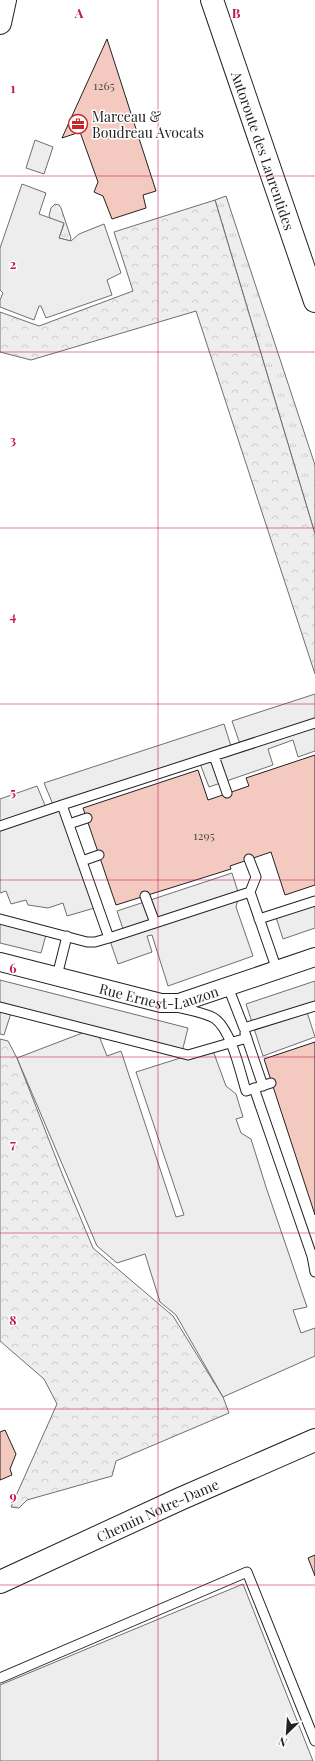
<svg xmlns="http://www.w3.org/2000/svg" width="315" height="1761" viewBox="0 0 315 1761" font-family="'Playfair Display',serif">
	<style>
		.grass { fill: url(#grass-tufts); stroke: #6f6f6f }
		.forest { fill: url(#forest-crowns); stroke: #6f6f6f }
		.parking { fill: #ededed; stroke: #6f6f6f }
		.building { fill: #f3c9c0; stroke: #222 }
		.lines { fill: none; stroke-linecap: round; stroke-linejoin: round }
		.service-casing { stroke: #222; stroke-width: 11 }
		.minor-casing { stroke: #222; stroke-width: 20 }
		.tertiary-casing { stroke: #222; stroke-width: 24 }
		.motorway-casing { stroke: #222; stroke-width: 24 }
		.service { stroke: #fff; stroke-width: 9 }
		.minor { stroke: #fff; stroke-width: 18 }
		.tertiary { stroke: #fff; stroke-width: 22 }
		.motorway { stroke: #fff; stroke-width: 22 }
		.grid { fill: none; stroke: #c2185b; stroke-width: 1; stroke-opacity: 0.55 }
		.labels { text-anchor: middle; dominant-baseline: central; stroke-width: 3; stroke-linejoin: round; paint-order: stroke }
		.number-label { font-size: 12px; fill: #564c4a }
		.poi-label { font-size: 14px; fill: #222; stroke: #fff; text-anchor: start }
		.street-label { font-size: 14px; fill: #222; stroke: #fff }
		.grid-label { font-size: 13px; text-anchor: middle; font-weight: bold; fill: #c2185b; stroke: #fff; stroke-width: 3; stroke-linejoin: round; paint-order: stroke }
	</style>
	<defs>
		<pattern id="grass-tufts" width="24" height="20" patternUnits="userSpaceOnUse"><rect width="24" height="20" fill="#eee"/><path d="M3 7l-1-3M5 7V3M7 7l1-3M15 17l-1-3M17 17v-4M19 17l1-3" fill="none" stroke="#ccc"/></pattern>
		<pattern id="forest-crowns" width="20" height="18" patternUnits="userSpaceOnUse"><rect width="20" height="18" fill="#eee"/><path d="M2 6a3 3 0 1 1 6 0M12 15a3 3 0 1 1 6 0" fill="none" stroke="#ccc"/></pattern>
	</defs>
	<rect width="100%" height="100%" fill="#fff"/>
	<path class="grass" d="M 226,196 L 315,465 L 315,534 L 215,200 Z
		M 55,204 L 59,205 L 61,208 L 71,238 L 70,241 L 59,238 L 64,224 L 51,219 L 49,216 L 51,208 Z"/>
	<path class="forest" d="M 215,200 L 315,534 L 315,674 L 196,311 L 31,360 L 0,352 L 0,312 L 39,326 L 133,291 L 114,232 Z
		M 0,1039 L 8,1041 L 17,1058 L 63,1176 L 93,1248 L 173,1316 L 223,1397 L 229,1413 L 116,1461 L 112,1476 L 27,1500 L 19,1508 L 11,1507 L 57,1404 L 44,1379 L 0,1341 Z"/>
	<path class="parking" d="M 35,140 L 53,147 L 44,174 L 26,168 Z
		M 22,184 L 46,193 L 39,214 L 64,223 L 59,238 L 71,241 L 79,234 L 104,224 L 121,273 L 107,280 L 112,295 L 46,318 L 41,306 L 39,306 L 34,320 L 0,307 L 0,300 L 3,293 L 0,290 L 0,248 Z
		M 315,694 L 315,751 L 298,757 L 293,740 L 268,749 L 273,765 L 209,787 L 199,761 L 62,805 L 98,907 L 67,916 L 63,903 L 48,908 L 28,905 L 26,900 L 11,904 L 6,891 L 0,893 L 0,799 L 37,786 L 47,810 L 54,807 L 44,783 L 224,724 L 232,749 L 241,747 L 232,721 Z
		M 232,873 L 239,895 L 236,907 L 253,956 L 168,986 L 152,935 L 147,936 L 152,952 L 118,964 L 109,938 L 124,932 L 117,911 Z
		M 315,901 L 315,928 L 283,939 L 275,914 Z
		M 0,919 L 47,931 L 41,953 L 0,943 Z
		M 0,980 L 188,1028 L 182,1052 L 97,1031 L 107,1056 L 121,1051 L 176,1217 L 184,1215 L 136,1072 L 212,1048 L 226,1086 L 236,1094 L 243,1117 L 236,1119 L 241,1133 L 251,1139 L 266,1187 L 307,1307 L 293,1310 L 301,1333 L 315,1328 L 315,1356 L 223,1397 L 176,1315 L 160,1302 L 145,1254 L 117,1263 L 97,1246 L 17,1058 L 90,1030 L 12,1010 L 4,1035 L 0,1034 Z
		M 315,981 L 315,1006 L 306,1009 L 315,1037 L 263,1056 L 246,1004 Z
		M 243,1584 L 313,1761 L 0,1761 L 0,1685 Z"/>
	<path class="building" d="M 107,39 L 156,191 L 143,195 L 146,208 L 112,219 L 103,196 L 94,192 L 98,182 L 80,132 L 62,138 Z
		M 315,755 L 315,885 L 285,895 L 271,852 L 230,866 L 231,869 L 116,905 L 83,808 L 198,770 L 208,800 L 249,786 L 246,778 Z
		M 315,1042 L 315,1215 L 264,1059 Z
		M 5,1430 L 16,1454 L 10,1469 L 12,1475 L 0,1480 L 0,1432 Z
		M 315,1555 L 315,1576 L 308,1558 Z"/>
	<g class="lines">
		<defs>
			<path id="service" d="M 214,756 L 227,793
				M 62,805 L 315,723
				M 69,824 L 87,818
				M 0,826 L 62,805 L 109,938 L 250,892 L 277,970
				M 249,859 L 256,877 L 250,892
				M 82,861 L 99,855
				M 145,896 L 155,923
				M 0,919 L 87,942 L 95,942 L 109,938
				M 259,919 L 315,901
				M 57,976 L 67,936
				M 228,987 L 244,1028 L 315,1006
				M 0,1007 L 188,1055 L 247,1038
				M 176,1007 C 188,1010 203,1012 214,1018 C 231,1029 240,1071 246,1091 L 271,1083
				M 245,1033 L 263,1086
				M 254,1088 L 312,1256 L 315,1255
				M 312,1256 L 315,1272
				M 0,1678 L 247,1572 L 315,1741"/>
			<g id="minor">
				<path id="s1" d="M 0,962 L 161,1003 L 179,1003 L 315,957"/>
			</g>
			<g id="tertiary">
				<path d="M 0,23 L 5,0"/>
				<path id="s2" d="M 0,1582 L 180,1499 L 315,1440"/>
			</g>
			<g id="motorway">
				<path id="s3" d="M 212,0 L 315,301"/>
			</g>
		</defs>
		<use href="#service" class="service-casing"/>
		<use href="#minor" class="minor-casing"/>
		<use href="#tertiary" class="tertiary-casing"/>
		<use href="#motorway" class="motorway-casing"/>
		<use href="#service" class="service"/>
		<use href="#minor" class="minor"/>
		<use href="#tertiary" class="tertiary"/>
		<use href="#motorway" class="motorway"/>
	</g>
	<path class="grid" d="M 158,0 L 158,1761M 0,176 L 315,176M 0,352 L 315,352M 0,528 L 315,528M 0,704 L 315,704M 0,880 L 315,880M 0,1057 L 315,1057M 0,1233 L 315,1233M 0,1409 L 315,1409M 0,1585 L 315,1585"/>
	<defs>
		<symbol id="office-ring" viewBox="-11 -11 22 22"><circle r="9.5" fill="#fff" stroke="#c62828" stroke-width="1.5"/><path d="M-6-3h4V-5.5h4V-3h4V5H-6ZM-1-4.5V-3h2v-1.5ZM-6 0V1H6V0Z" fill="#c62828"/></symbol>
	</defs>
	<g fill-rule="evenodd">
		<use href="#office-ring" x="67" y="113" width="22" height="22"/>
	</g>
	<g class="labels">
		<g class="number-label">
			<text x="104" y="85">1265</text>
			<text x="204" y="835">1295</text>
		</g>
		<g class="poi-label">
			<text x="92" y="116">Marceau &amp;<tspan x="92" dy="16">Boudreau Avocats</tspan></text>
		</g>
		<g class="street-label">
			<text stroke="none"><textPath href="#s3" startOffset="159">Autoroute des Laurentides</textPath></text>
			<text stroke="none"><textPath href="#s1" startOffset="164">Rue Ernest-Lauzon</textPath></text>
			<text stroke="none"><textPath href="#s2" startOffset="173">Chemin Notre-Dame</textPath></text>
		</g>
	</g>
	<g class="grid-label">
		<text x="79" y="18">A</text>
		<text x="236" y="18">B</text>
		<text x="13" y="93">1</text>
		<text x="13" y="269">2</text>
		<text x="13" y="445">3</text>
		<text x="13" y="621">4</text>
		<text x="13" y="797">5</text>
		<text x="13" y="973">6</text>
		<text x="13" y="1149">7</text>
		<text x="13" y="1325">8</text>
		<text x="13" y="1501">9</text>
	</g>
	<g transform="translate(287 1733) rotate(205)" stroke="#ffffff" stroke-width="3" paint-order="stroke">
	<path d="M0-3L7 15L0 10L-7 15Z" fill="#222222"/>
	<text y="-6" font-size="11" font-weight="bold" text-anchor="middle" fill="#222222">N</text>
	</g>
</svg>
